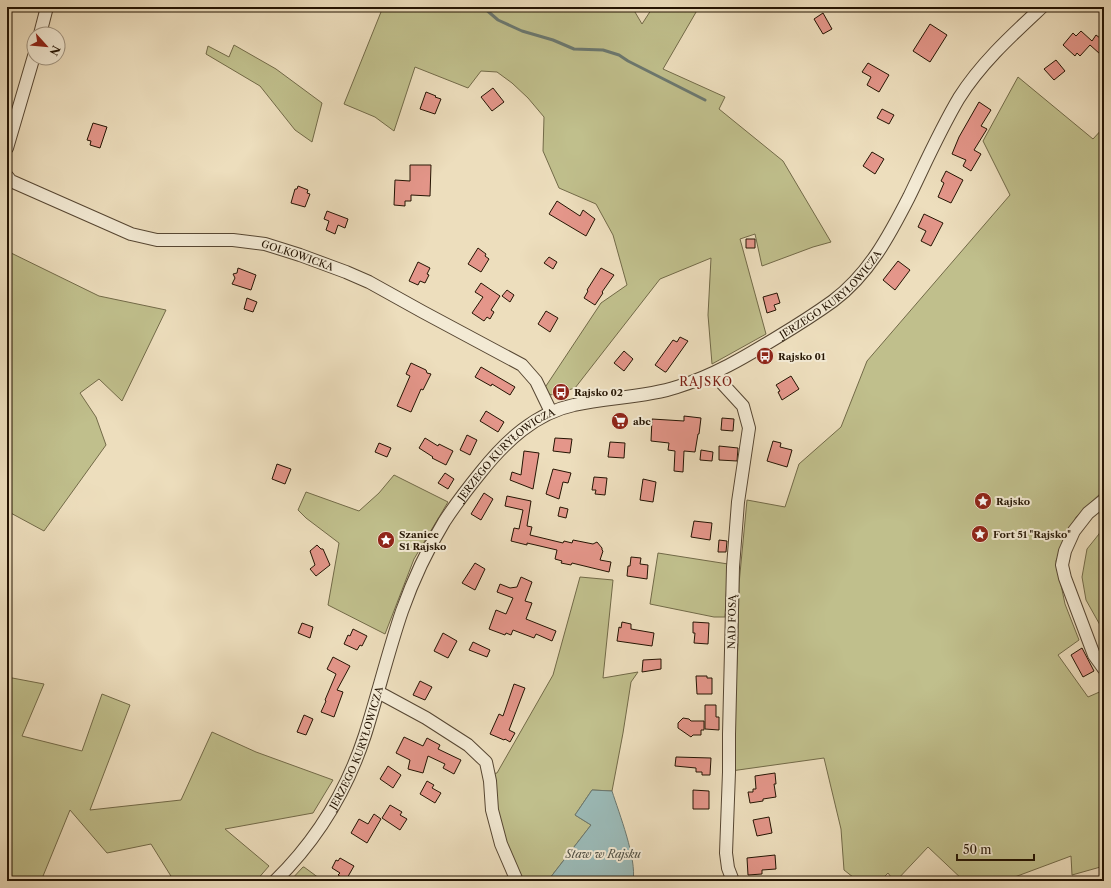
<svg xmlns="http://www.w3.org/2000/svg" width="1111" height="888" viewBox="0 0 1111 888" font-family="'Libre Caslon Text',serif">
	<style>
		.green { fill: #c0bf8c; stroke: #726a48 }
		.water { fill: #9bbbb9; stroke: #6b7870 }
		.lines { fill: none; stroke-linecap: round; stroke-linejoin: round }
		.stream { stroke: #6b7870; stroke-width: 3 }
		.building { fill: #e4968a; stroke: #241403 }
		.minor-casing { stroke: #564632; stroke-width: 14 }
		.minor { stroke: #f3ead4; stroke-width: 12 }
		.labels { text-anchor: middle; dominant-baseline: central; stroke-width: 4; stroke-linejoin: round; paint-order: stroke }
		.street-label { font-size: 10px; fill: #241403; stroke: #f3ead4 }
		.poi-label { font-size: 10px; font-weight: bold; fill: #241403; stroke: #f3ead4; text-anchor: start }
		.water-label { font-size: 11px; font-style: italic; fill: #4e4e43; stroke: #f3ead4 }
		.quarter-label { font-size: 12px; letter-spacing: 1px; fill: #7a1f14; stroke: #f3ead4 }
	</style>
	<rect width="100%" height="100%" fill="#eddebd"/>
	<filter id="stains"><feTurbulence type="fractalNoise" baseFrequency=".005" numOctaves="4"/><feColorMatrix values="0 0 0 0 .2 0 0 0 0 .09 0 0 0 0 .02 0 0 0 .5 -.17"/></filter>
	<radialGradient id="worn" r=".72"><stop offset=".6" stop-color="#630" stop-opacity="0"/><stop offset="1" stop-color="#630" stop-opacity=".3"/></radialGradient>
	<path class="green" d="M 383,7 L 632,7 L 642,24 L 653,7 L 699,7 L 663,69 L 725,97 L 719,109 L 783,161 L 831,242 L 813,247 L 762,266 L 755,234 L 740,239 L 766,334 L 712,364 L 708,315 L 711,258 L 660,279 L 575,388 L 551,395 L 544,389 L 601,303 L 627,285 L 613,235 L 596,204 L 559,188 L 543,151 L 544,117 L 528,98 L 512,83 L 497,72 L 481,71 L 468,88 L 415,67 L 394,131 L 375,117 L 344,104 Z
		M 234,45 L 276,69 L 322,103 L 312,142 L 295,130 L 260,86 L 206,54 L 208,46 L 229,57 Z
		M 1018,77 L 1093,139 L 1104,127 L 1104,490 L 1076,517 L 1056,561 L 1065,604 L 1079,640 L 1058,655 L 1088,697 L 1104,690 L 1104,866 L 1072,875 L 1071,856 L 1004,881 L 964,881 L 928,847 L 896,881 L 894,881 L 888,873 L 880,881 L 858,881 L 844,870 L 841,829 L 824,758 L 731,771 L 738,643 L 739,584 L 747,500 L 785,507 L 799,464 L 841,427 L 867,361 L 1010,195 L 983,141 Z
		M 7,251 L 99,296 L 166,310 L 122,401 L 99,379 L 80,393 L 96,417 L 106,445 L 44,531 L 7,511 Z
		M 394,475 L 448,502 L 414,559 L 385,634 L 328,605 L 339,543 L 306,518 L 298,510 L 306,492 L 359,511 L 379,493 Z
		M 1104,524 L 1104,624 L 1100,625 L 1086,600 L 1082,577 L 1087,549 L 1099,534 Z
		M 658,553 L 728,564 L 725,617 L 714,617 L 650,604 Z
		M 580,577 L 613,580 L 603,678 L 638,672 L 631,682 L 623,733 L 612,791 L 592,790 L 575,815 L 591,825 L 550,878 L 550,881 L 521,881 L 501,833 L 491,774 L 497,773 L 553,675 Z
		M 7,677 L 44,684 L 22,736 L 82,751 L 102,694 L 130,705 L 90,810 L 181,800 L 212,732 L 256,752 L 333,780 L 313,813 L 225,829 L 269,866 L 256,881 L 174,881 L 151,844 L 107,853 L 70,810 L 41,881 L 7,881 Z
		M 303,867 L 304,867 L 323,881 L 290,881 Z"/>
	<path class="water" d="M 592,790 L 612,791 C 619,813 637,859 633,881 L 550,881 L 550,878 L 591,825 L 575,815 Z"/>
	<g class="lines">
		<path class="stream" d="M 483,7 L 498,20 L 522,31 L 553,40 L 574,49 L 603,50 L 619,55 L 628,61 L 705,100"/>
	</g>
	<path class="building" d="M 823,13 L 832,29 L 823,34 L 814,19 Z
		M 930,24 L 947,35 L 930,62 L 913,51 Z
		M 1081,31 L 1092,41 L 1096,35 L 1104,41 L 1104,49 L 1100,54 L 1090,45 L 1080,56 L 1077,53 L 1075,56 L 1063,45 L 1073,33 L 1076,36 Z
		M 1056,60 L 1065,71 L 1054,80 L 1044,69 Z
		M 868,63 L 889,75 L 879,92 L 867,85 L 871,77 L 862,72 Z
		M 493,88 L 504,102 L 492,111 L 481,97 Z
		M 426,92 L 436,96 L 435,97 L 441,99 L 435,114 L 420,109 Z
		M 979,102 L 991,110 L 981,126 L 987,129 L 974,150 L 981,154 L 971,171 L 963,166 L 966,160 L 952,154 L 959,137 Z
		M 882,109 L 894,115 L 889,124 L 877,118 Z
		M 93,123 L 107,127 L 100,148 L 90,145 L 91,141 L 87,140 Z
		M 872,152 L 884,159 L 875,174 L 863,166 Z
		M 410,165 L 431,165 L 430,196 L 411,195 L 411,201 L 405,201 L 405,206 L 394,205 L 395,180 L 410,181 Z
		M 946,171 L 963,180 L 951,203 L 938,197 L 944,183 L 941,181 Z
		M 298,186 L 308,190 L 307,193 L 310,194 L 305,207 L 291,203 L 295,189 L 297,189 Z
		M 557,201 L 580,216 L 583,210 L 595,219 L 586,236 L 549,214 Z
		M 327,211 L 348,219 L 345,228 L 338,225 L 335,234 L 326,230 L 329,221 L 324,219 Z
		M 924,214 L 943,223 L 931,246 L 921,241 L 926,231 L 918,227 Z
		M 746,239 L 755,239 L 755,248 L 746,248 Z
		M 478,248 L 486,254 L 485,256 L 489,259 L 481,272 L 468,264 Z
		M 549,257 L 557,262 L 553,269 L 544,263 Z
		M 898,261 L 910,270 L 895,290 L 883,280 Z
		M 418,262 L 430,268 L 427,274 L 429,275 L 425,283 L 420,281 L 418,285 L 409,281 Z
		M 238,268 L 256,275 L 251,290 L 232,284 L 235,278 L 233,274 L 237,273 Z
		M 601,268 L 614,275 L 602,292 L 603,293 L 595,305 L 584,298 L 588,291 L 587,290 Z
		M 481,283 L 500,296 L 491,310 L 494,312 L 490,319 L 487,317 L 484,321 L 472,313 L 483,297 L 475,292 Z
		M 507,290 L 514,295 L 510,302 L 502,296 Z
		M 777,293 L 780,303 L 774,305 L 776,310 L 767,313 L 763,297 Z
		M 247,298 L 257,302 L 253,312 L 244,309 Z
		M 546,311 L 558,318 L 550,332 L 538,324 Z
		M 680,337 L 688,341 L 666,372 L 665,372 L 655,365 L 673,340 L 677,342 Z
		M 624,351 L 633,359 L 624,371 L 614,363 Z
		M 411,363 L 426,370 L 427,373 L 431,374 L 423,390 L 421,389 L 411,412 L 397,406 L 410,376 L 406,374 Z
		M 481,367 L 515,387 L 510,395 L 492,384 L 491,386 L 475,377 Z
		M 791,376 L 799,389 L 782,400 L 778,392 L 780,391 L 776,385 Z
		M 486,411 L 504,422 L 498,432 L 480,421 Z
		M 615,416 L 625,416 L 626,426 L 615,426 Z
		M 684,416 L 701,418 L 699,434 L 698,434 L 695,452 L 684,451 L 683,472 L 674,471 L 675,451 L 668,450 L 669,443 L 651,441 L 652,419 L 684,421 Z
		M 722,418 L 734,419 L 733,431 L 721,430 Z
		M 467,435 L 477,440 L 470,455 L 460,450 Z
		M 425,438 L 438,446 L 439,444 L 453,451 L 446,465 L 432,458 L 433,457 L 419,448 Z
		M 555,438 L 572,439 L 570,453 L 553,451 Z
		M 773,441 L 781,443 L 780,447 L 792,450 L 787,467 L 767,461 Z
		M 610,442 L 625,443 L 624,458 L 608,457 Z
		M 379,443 L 391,448 L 387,457 L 375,452 Z
		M 719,446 L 738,448 L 737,461 L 719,460 Z
		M 701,450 L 713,452 L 712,461 L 700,460 Z
		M 524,451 L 539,453 L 533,489 L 510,480 L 512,472 L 521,475 Z
		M 277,464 L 291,469 L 285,484 L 272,479 Z
		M 553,469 L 571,473 L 568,483 L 563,482 L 559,499 L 546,494 Z
		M 445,473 L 454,479 L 448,489 L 438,483 Z
		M 594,477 L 607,478 L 605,495 L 595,494 L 596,490 L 592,490 Z
		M 643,479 L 656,482 L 653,502 L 640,500 Z
		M 484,493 L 493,499 L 481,520 L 471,514 Z
		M 507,496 L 531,501 L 527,526 L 532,527 L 530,535 L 563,543 L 564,541 L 572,543 L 573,540 L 593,544 L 597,542 L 602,548 L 602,550 L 603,551 L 600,560 L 611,562 L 609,572 L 572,563 L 571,565 L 561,563 L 562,561 L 555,559 L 557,550 L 527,543 L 527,545 L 511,541 L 514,528 L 519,529 L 523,510 L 505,506 Z
		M 560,507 L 568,509 L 566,518 L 558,516 Z
		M 694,521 L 712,523 L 710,540 L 691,537 Z
		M 719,540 L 727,541 L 726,552 L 718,552 Z
		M 317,545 L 321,549 L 323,549 L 330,565 L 316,576 L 310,569 L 315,565 L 310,551 Z
		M 631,557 L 641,558 L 640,564 L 648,565 L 647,579 L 627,576 L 628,566 L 630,566 Z
		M 475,563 L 485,569 L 475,590 L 462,583 Z
		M 521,577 L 532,582 L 525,601 L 532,603 L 526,619 L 556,631 L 552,641 L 536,634 L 534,638 L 513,630 L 511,635 L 506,633 L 505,635 L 489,629 L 496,610 L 506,614 L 513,598 L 497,592 L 500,584 L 510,588 L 517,587 Z
		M 622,622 L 631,624 L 631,629 L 654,633 L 652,646 L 617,641 L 619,627 L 621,628 Z
		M 693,622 L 709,623 L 708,644 L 694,643 L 695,633 L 693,633 Z
		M 302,623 L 313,627 L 310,638 L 298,633 Z
		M 353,629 L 367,636 L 362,646 L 360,645 L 357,650 L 344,644 L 348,635 L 350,636 Z
		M 443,633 L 457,641 L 448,658 L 434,651 Z
		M 473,642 L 490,650 L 487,657 L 469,650 Z
		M 1082,648 L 1094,671 L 1083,677 L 1071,655 Z
		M 333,657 L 350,666 L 337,690 L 343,692 L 334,717 L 321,712 L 326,701 L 325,700 L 336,674 L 327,669 Z
		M 661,659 L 661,669 L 642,672 L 643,660 Z
		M 696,676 L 707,676 L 707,678 L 712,678 L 712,694 L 697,694 Z
		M 420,681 L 432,687 L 425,700 L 413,695 Z
		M 514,684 L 525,688 L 509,730 L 515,733 L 510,742 L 505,739 L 504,740 L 490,734 L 499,714 L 503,716 Z
		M 705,705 L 716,705 L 716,717 L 719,717 L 719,730 L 705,729 Z
		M 304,715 L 313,719 L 306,735 L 297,732 Z
		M 683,718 L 689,719 L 691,721 L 704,721 L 704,730 L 701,730 L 701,735 L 693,735 L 691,737 L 678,728 L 678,723 Z
		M 404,737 L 423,746 L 427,738 L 440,745 L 438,749 L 461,760 L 454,774 L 443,768 L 445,764 L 428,756 L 423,773 L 408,769 L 410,760 L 396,753 Z
		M 676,757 L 711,758 L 710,775 L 702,775 L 702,772 L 696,772 L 696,768 L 675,766 Z
		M 388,766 L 401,775 L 393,788 L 380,779 Z
		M 775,773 L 776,784 L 774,784 L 776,797 L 763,799 L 763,801 L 750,803 L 748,792 L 753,792 L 753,789 L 756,789 L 755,776 Z
		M 427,781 L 434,785 L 432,788 L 441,793 L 435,803 L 420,794 Z
		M 693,790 L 709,791 L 709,809 L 693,809 Z
		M 390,805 L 402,812 L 400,815 L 407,819 L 400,830 L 382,818 Z
		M 374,814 L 381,819 L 367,843 L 351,833 L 359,819 L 368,824 Z
		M 769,817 L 772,833 L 757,836 L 753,820 Z
		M 775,855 L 776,869 L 762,870 L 762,874 L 748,875 L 747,858 Z
		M 340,858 L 354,866 L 346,880 L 338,875 L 340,873 L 332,868 L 336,860 L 338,861 Z"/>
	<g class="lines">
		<defs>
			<g id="minor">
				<path d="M 40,34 L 47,7"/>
				<path d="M 7,148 L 34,56"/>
				<path id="s1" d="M 7,176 L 11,181 L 131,234 L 157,240 L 233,240 L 265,244 L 300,255 L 346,272 L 369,282 L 423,312 L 522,365 L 536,381 L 551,412"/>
				<path d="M 717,372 L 720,381 L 743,406 L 749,428 L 738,502 L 733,567 L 729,734 L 729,772 L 726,853 L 728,868 L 733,881"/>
				<path d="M 1104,500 L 1088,513 L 1074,531 L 1065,551 L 1062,565 L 1065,578 L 1094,655 L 1104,669"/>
				<path d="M 378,692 L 426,718 L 468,745 L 486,762 L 490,781 L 492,810 L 501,844 L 517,881"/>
				<path id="s2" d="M 275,881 C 316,841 347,790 365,735 C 378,694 388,652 402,611 C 413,580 427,550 444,522 C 455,505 468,488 481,472 C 505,442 535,413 574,405 C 608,397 644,398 677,387 C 713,376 745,357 776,338 C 796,326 815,314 833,301 C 869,274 889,236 909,197 C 925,164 940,130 959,98 C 981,63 1012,35 1042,7"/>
			</g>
		</defs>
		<use href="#minor" class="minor-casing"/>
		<use href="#minor" class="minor"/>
	</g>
	<defs>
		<symbol id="bus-disc" viewBox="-11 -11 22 22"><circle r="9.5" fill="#8f2418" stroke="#f3ead4"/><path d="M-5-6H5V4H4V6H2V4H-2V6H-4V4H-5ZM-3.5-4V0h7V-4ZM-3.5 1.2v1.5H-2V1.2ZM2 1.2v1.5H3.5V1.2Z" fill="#fff"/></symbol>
		<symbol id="supermarket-disc" viewBox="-11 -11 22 22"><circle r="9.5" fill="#8f2418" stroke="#f3ead4"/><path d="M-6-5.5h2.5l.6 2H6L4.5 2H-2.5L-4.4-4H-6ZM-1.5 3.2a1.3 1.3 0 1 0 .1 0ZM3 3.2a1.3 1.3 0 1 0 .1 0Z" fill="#fff"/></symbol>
		<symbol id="sight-disc" viewBox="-11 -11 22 22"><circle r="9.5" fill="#8f2418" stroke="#f3ead4"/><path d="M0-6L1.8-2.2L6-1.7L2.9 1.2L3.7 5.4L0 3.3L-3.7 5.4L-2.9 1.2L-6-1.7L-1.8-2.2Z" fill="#fff"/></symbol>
	</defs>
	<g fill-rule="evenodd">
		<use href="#bus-disc" x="755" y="346" width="20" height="20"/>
		<use href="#bus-disc" x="551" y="382" width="20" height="20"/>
		<use href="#supermarket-disc" x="610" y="411" width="20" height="20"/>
		<use href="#sight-disc" x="973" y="491" width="20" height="20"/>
		<use href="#sight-disc" x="970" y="524" width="20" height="20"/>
		<use href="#sight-disc" x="376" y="530" width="20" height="20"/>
	</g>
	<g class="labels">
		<g class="street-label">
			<text stroke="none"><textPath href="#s1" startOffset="307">GOLKOWICKA</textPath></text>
			<text stroke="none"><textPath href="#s2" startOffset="866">JERZEGO KURYŁOWICZA</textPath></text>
			<text stroke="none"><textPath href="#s2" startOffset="494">JERZEGO KURYŁOWICZA</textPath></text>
			<text transform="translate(732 622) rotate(-89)">NAD FOSĄ</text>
			<text stroke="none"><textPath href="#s2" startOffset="158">JERZEGO KURYŁOWICZA</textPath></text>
		</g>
		<g class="poi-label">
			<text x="778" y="356">Rajsko 01</text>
			<text x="574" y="392">Rajsko 02</text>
			<text x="633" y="421">abc</text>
			<text x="996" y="501">Rajsko</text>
			<text x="399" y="534">Szaniec<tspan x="399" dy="12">S1 Rajsko</tspan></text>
			<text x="993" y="534">Fort 51 "Rajsko"</text>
		</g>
		<g class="water-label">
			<text x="603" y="854">Staw w Rajsku</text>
		</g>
		<g class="quarter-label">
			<text x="706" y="381">RAJSKO</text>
		</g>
	</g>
	<rect width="1111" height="888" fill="none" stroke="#eddebd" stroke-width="24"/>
	<rect x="8" y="8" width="1095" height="872" fill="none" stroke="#241403" stroke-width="2"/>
	<rect x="12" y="12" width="1087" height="864" fill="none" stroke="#241403"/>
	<g transform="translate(46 46) rotate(117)"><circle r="19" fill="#f3ead4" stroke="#a09480"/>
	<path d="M0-3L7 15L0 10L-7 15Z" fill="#8f2418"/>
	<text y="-6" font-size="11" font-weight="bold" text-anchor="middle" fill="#241403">N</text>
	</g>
	<path d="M957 854v6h77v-6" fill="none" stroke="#241403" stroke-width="2"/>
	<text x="963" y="854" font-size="12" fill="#241403" stroke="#f3ead4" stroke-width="3" paint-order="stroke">50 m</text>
	<rect width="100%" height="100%" filter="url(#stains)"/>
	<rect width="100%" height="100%" fill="url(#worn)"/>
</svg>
